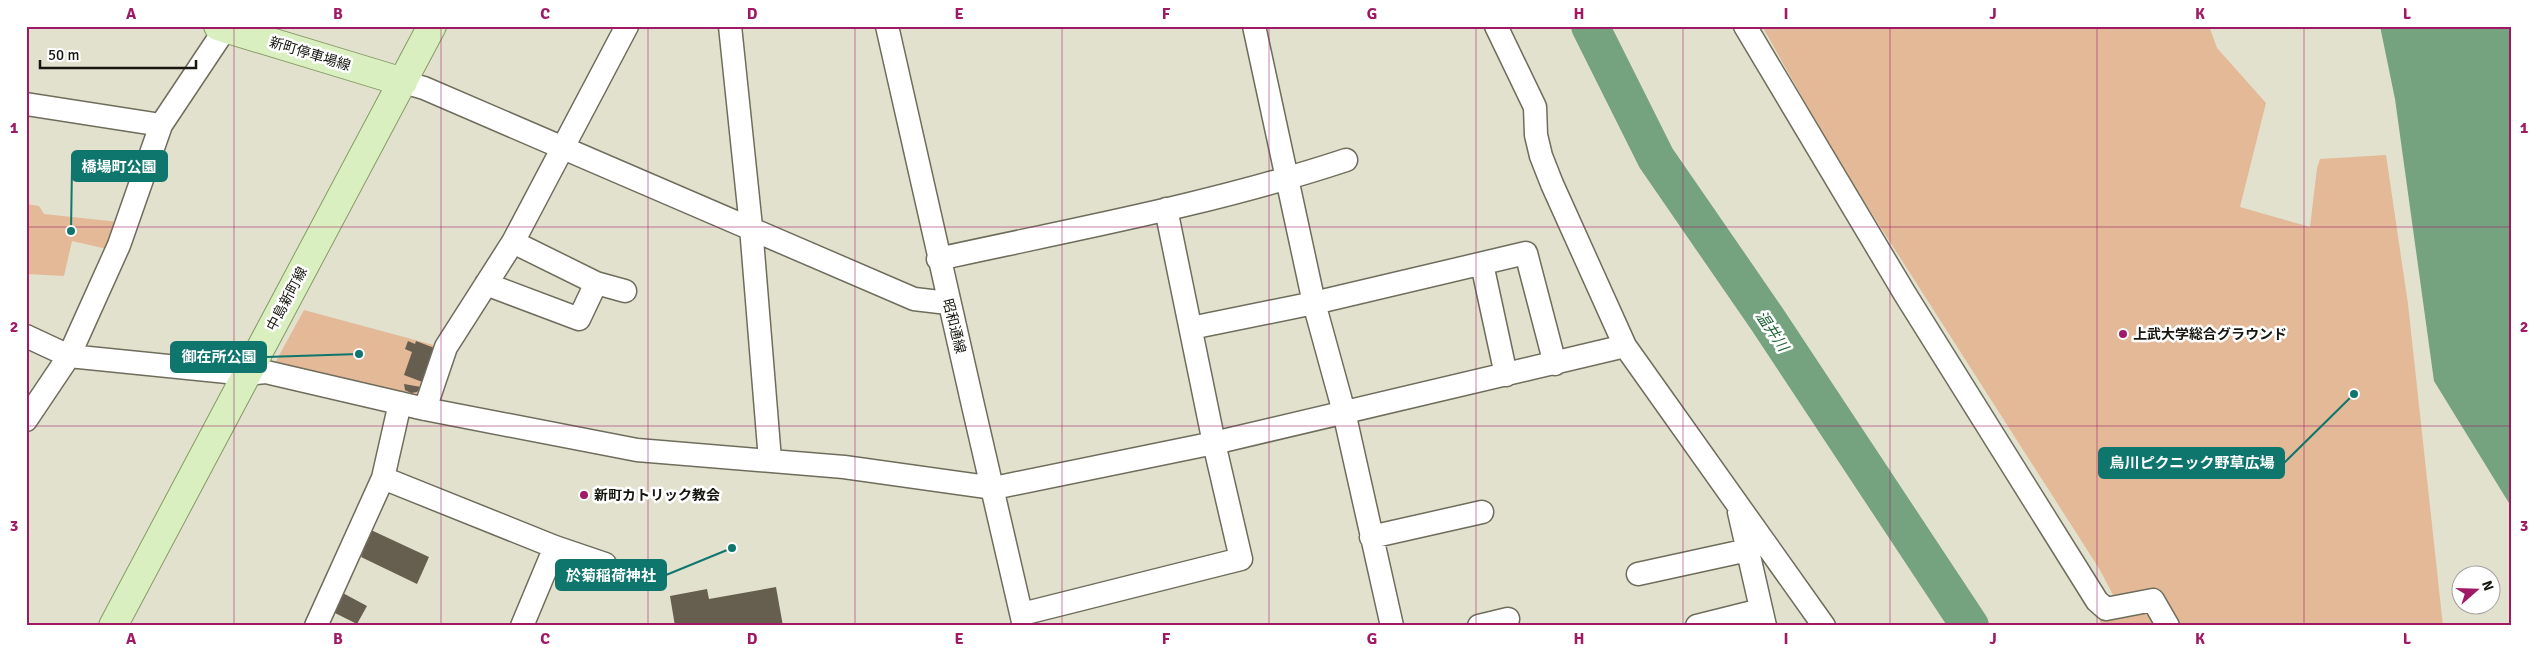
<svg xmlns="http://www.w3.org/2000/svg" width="2538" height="652" viewBox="0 0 2538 652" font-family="Signika,'Noto Sans JP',sans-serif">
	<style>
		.green { fill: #e3b998 }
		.water { fill: #75a27f }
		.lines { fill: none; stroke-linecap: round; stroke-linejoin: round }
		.river { stroke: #75a27f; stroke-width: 38 }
		.building { fill: #665e4f }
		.minor-casing { stroke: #6e6d5c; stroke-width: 25 }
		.major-casing { stroke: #869c66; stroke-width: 30 }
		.minor { stroke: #fff; stroke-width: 22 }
		.major { stroke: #daefbf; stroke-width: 28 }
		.grid { fill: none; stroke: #9f1967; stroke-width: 1; stroke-opacity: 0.55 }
		.poi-dot { fill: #9f1967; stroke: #fff; stroke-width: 2 }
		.labels { text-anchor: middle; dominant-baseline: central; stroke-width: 5; stroke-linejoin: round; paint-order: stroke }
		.street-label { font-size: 14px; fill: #171710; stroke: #fff }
		.poi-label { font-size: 14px; font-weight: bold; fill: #171710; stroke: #fff; text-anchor: start }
		.water-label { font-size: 15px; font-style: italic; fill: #1e6234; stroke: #fff }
		.leader { fill: none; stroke: #0f766e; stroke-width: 2 }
		.callout-dot { fill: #0f766e; stroke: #fff; stroke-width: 2 }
		.callout { fill: #0f766e; stroke: #0f766e; stroke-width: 2 }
		.callout-label { font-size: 15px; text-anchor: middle; font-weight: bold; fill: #fff }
		.neatline { fill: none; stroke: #9f1967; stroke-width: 2 }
		.grid-label { font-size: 16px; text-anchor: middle; font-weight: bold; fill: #9f1967 }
	</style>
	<rect width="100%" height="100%" fill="#e2e1ce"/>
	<path class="green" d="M 1762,26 L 2209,26 L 2217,48 L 2266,103 L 2240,207 L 2310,227 L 2317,168 L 2320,159 L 2386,155 L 2408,304 L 2443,626 L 2103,626 L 2089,603 L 2114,597 L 2100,570 L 1835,156 Z
		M 26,204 L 39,206 L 44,214 L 119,222 L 107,249 L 72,241 L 64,276 L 26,274 Z
		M 304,310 L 441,347 L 422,400 L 280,368 L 276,361 Z"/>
	<path class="water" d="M 2380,26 L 2512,26 L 2512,508 L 2434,381 L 2395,99 Z"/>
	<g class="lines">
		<path class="river" d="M 1590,26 L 1656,158 L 1767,319 L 1970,626"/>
	</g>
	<path class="building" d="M 408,341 L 415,344 L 416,341 L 437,349 L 425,383 L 404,375 L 412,352 L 405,349 Z
		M 404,384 L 421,387 L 417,392 L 411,393 L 405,390 Z
		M 371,530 L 429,557 L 417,584 L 361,557 Z
		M 776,587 L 783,626 L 675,626 L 670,596 L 707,589 L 709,599 Z
		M 339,591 L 367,606 L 357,624 L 329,610 Z"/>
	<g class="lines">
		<defs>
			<path id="minor" d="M 730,26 L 751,227 L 770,460
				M 887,26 C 931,227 978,426 1024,626
				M 1254,26 L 1314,303 L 1344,412 L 1392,626
				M 1496,26 L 1535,107 L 1536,135 L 1541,156 L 1552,184 L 1625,346 L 1824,626
				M 1745,26 L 1905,294 L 2097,601 L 2106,609 L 2153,600 L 2168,626
				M 403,82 L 424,88 L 914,299 L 948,303
				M 26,104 L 161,125
				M 513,242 L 596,283 L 625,291
				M 938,259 C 1075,229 1213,204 1346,160
				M 1482,264 L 1506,375
				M 486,284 L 579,319 L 596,283
				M 1191,328 L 1314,303 L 1526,253 L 1555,364
				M 26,336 L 69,356 L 247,374 L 266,372 L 425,409 L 637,450 L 844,467 L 994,488 L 1214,443 L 1625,346
				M 425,409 L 446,347 L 513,242 L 627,26
				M 26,420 L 69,356 L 119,245 L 161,125 L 227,26
				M 383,478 L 555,547 L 605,564
				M 1739,512 L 1765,626
				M 1371,537 L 1482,512
				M 1638,574 L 1748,550
				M 1022,614 L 1241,559 L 1214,443 L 1166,209
				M 316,626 L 383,478 L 400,403
				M 522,626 L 555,547
				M 1479,626 L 1508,619
				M 1697,626 L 1761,610"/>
			<path id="major" d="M 218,26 L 403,82
				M 113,626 L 432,26"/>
		</defs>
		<use href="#minor" class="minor-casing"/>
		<use href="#major" class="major-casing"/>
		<use href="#minor" class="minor"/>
		<use href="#major" class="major"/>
	</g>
	<path class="grid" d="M 234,26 L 234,626M 441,26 L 441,626M 648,26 L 648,626M 855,26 L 855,626M 1062,26 L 1062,626M 1269,26 L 1269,626M 1476,26 L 1476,626M 1683,26 L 1683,626M 1890,26 L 1890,626M 2097,26 L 2097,626M 2304,26 L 2304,626M 26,227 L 2512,227M 26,426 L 2512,426"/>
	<g class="poi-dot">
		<circle cx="2123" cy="334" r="5"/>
		<circle cx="584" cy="495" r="5"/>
	</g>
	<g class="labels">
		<g class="street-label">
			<text transform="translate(310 54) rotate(17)">新町停車場線</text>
			<text transform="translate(287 299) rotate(-62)">中島新町線</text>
			<text transform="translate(954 326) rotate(76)">昭和通線</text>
		</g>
		<g class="poi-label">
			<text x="2133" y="334">上武大学総合グラウンド</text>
			<text x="594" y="495">新町カトリック教会</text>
		</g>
		<g class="water-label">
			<text transform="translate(1772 331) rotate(56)">温井川</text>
		</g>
	</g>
	<path class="leader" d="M71 231L72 166M359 354L266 357M2354 394L2284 463M732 548L666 575"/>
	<g class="callout-dot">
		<circle cx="71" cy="231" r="5"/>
		<circle cx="359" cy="354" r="5"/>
		<circle cx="2354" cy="394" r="5"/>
		<circle cx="732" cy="548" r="5"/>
	</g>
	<g class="callout">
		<rect x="72" y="151" width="95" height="30" rx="5"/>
		<rect x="171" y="342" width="95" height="30" rx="5"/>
		<rect x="2099" y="448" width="185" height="30" rx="5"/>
		<rect x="556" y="560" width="110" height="30" rx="5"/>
	</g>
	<g class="callout-label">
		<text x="119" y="172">橋場町公園</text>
		<text x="219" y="362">御在所公園</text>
		<text x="2192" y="468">烏川ピクニック野草広場</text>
		<text x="611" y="581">於菊稲荷神社</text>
	</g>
	<rect width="2538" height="652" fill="none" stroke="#ffffff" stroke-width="55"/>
	<g transform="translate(2476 590) rotate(70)"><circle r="24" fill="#ffffff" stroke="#a2a29f"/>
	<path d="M0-4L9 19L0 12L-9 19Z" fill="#9f1967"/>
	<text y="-8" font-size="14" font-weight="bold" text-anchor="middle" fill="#171710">N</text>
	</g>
	<path d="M40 60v8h156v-8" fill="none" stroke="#171710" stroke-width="2.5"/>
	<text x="48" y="60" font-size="15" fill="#171710" stroke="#ffffff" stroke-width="4" paint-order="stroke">50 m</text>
	<rect x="28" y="28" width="2482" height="596" class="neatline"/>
	<g class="grid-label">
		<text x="131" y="19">A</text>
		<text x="338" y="19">B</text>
		<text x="545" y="19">C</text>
		<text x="752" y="19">D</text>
		<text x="959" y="19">E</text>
		<text x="1166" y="19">F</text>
		<text x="1372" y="19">G</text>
		<text x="1579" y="19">H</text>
		<text x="1786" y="19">I</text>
		<text x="1993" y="19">J</text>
		<text x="2200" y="19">K</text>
		<text x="2407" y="19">L</text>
		<text x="14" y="133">1</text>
		<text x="2524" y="133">1</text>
		<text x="14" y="332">2</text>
		<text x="2524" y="332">2</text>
		<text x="14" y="531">3</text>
		<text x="2524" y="531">3</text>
		<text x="131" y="644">A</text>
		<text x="338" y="644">B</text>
		<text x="545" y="644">C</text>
		<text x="752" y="644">D</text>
		<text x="959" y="644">E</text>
		<text x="1166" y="644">F</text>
		<text x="1372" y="644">G</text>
		<text x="1579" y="644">H</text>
		<text x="1786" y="644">I</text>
		<text x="1993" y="644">J</text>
		<text x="2200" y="644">K</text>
		<text x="2407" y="644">L</text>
	</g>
</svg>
